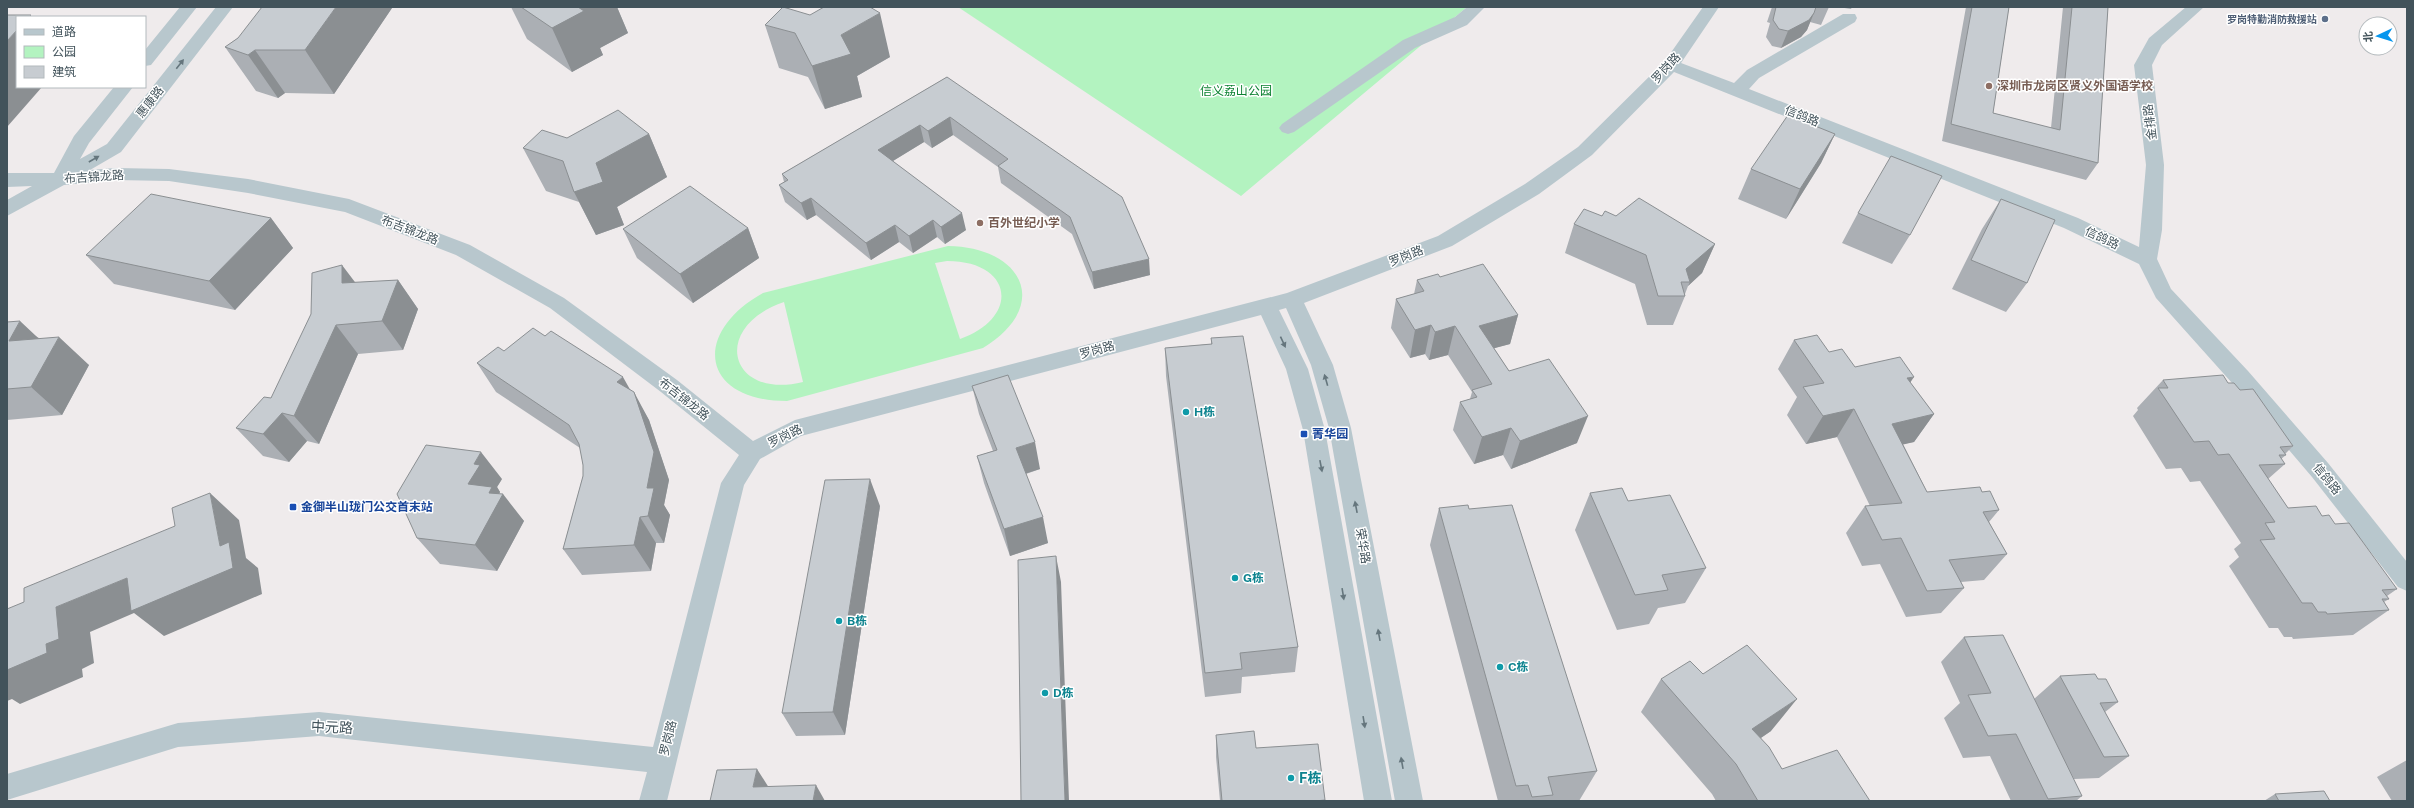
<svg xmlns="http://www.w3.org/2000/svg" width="2414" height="808" viewBox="0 0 2414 808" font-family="'Public Sans','Noto Sans SC',sans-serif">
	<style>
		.green { fill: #b3f3c0; fill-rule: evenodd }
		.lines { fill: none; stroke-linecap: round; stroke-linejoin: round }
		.minor { fill: #b8c7cd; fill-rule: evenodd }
		.wall { fill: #abafb4 }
		.shaded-wall { fill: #8b8f92 }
		.building { fill: #c7ccd1; stroke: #8b8f92 }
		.oneway { fill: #65767d }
		.service-dot { fill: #5c6f8a; stroke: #fff; stroke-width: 1.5 }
		.education-dot { fill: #8d6e63; stroke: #fff; stroke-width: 1.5 }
		.culture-dot { fill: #0f9aa8; stroke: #fff; stroke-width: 1.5 }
		.transit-dot { fill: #1a4fb4; stroke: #fff; stroke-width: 1.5 }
		.labels { text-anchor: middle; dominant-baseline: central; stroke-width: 3; stroke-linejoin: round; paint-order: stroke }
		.far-service-label { font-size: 10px; font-weight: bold; fill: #4e5e75; stroke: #fff; text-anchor: end }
		.street-label { font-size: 12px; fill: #42535b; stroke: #fff }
		.education-label { font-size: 12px; font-weight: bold; fill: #785e54; stroke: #fff; text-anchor: start }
		.park-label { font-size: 12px; fill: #0d8232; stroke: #fff }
		.culture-label { font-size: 12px; font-weight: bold; fill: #0d838f; stroke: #fff; text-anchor: start }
		.transit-label { font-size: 12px; font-weight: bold; fill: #164399; stroke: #fff; text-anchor: start }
		.near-street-label { font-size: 14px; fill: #42535b; stroke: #fff }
		.near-culture-label { font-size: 14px; font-weight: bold; fill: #0d838f; stroke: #fff; text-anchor: start }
	</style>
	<rect width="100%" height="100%" fill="#efebec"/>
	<path class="green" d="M 958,7 L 1467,7 L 1241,196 Z
		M 948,246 C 1022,247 1053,305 983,348 L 787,401 C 701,401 691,333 763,293 ZM 947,261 C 1013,261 1021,317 960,339 L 935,263 ZM 784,302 L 803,382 C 729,400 710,327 784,302 Z"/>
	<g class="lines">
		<path class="minor" d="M 180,7 L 197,7 L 151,65 L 145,66 L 145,50 Z
			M 216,7 L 233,7 L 121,152 L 90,170 L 116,168 L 169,169 L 248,179 L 349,199 L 470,245 L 564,298 L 677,380 L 753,441 L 795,420 L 1287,293 L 1438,236 L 1525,184 L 1578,147 L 1665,61 L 1703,7 L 1719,7 L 1681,63 L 1734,83 L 1747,70 L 1843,14 L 1855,14 L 1857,18 L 1855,22 L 1759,78 L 1749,89 L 2078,218 L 2139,247 L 2146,165 L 2134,65 L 2149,38 L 2186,7 L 2204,7 L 2162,45 L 2152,65 L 2164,165 L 2162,230 L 2157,259 L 2171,289 L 2248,371 L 2328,463 L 2407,562 L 2407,591 L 2398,587 L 2312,477 L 2232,383 L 2156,298 L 2139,264 L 2064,228 L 1674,72 L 1592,155 L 1539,194 L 1452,246 L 1304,303 L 1333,365 L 1351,428 L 1423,801 L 1395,801 L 1329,428 L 1311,365 L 1286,308 L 1279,310 L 1308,369 L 1325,430 L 1392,801 L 1364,801 L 1303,430 L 1286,369 L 1261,315 L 801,436 L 760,459 L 744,485 L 667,801 L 639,801 L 647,772 L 319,736 L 178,747 L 7,800 L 7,774 L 178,723 L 319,712 L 653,747 L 721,483 L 739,455 L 661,392 L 550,308 L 456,255 L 345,212 L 248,193 L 169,181 L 116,180 L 64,185 L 7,216 L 7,200 L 32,186 L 7,187 L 7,173 L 54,173 L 74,136 L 114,87 L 133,87 L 89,143 L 80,159 L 107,144 Z
			M 1467,7 L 1485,7 L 1467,25 L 1415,48 L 1294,132 L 1288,134 L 1282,132 L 1279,128 L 1282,124 L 1403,40 L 1455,17 Z"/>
	</g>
	<path class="wall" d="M 511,7 L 617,7 L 628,33 L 600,48 L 603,55 L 572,72 L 527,39 Z
		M 1772,7 L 1829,7 L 1821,25 L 1810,22 L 1807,30 L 1801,37 L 1781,48 L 1772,46 L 1766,37 L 1770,23 L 1767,22 Z
		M 1838,7 L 1852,7 L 1851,9 Z
		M 1966,7 L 2009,7 L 1993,113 L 2051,128 L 2063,7 L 2108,7 L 2098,163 L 2086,180 L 1942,141 Z
		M 392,8 L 334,94 L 285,93 L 278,98 L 256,91 L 225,47 L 238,38 Z
		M 765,25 L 890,57 L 857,76 L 862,97 L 825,109 L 808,77 L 779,68 Z
		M 947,77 L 1150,275 L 1094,289 L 1072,234 L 1001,183 L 998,167 L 953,135 L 932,148 L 924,142 L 893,161 L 966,230 L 945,244 L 937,237 L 913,253 L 899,242 L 871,260 L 816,215 L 807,220 L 785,202 L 779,185 L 784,182 L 782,174 Z
		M 649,134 L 667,177 L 617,207 L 624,225 L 596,235 L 579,202 L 546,191 L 523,148 L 567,138 Z
		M 1835,134 L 1821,163 L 1786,219 L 1738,199 L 1751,169 Z
		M 2001,199 L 2027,283 L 2006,312 L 1952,289 L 1982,229 Z
		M 1858,213 L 1910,235 L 1892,264 L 1842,243 Z
		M 1602,216 L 1616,216 L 1715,244 L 1702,273 L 1688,286 L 1685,294 L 1685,296 L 1673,325 L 1647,325 L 1635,284 L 1565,253 L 1574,224 Z
		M 271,218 L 293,248 L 235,310 L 114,284 L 86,255 Z
		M 748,228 L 759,258 L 693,303 L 637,258 L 623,229 Z
		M 1440,277 L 1518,315 L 1510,344 L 1494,348 L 1509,371 L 1577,443 L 1511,469 L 1503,455 L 1474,464 L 1453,430 L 1460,402 L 1470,399 L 1472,392 L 1448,355 L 1429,360 L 1425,354 L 1410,358 L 1391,328 L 1396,299 L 1414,294 L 1417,280 Z
		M 398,280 L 418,309 L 403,350 L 358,354 L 319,444 L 307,441 L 289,462 L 263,456 L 236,428 L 271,398 L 355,283 Z
		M 7,322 L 39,338 L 89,365 L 62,415 L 7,420 Z
		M 1211,338 L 1298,647 L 1295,672 L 1242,677 L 1241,693 L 1205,697 L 1166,376 L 1165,348 L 1211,344 Z
		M 1794,340 L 1829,352 L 1855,367 L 1910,383 L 1934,414 L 1914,442 L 1903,444 L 1927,492 L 1982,492 L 1999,510 L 1989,522 L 2007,554 L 1984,580 L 1961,582 L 1964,588 L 1941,613 L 1906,617 L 1880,564 L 1862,566 L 1846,533 L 1865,506 L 1870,506 L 1837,437 L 1806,444 L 1787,415 L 1797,397 L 1778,369 Z
		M 504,351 L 631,390 L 649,420 L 669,480 L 664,505 L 670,515 L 664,543 L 656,543 L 651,571 L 582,575 L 563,549 L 583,476 L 583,465 L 580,448 L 496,392 L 477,363 Z
		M 2163,380 L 2228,383 L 2240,390 L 2293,446 L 2285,454 L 2286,455 L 2281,459 L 2285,464 L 2268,479 L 2288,508 L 2322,516 L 2335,524 L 2397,589 L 2387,596 L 2389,599 L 2384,602 L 2389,610 L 2353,635 L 2293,639 L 2292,637 L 2284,637 L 2278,628 L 2269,628 L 2229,566 L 2239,557 L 2234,549 L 2241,543 L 2200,481 L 2190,482 L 2181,468 L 2166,469 L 2133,416 L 2138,410 L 2137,408 Z
		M 972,386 L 1040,469 L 1026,474 L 1048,543 L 1010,556 L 984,483 L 977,456 L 993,451 L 979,414 Z
		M 502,479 L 497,487 L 500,492 L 499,494 L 524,521 L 497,571 L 440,564 L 417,538 Z
		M 1590,493 L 1628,501 L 1706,568 L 1685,603 L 1658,608 L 1649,624 L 1617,630 L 1575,530 Z
		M 880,506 L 845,735 L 796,736 L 782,713 Z
		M 1439,508 L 1469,509 L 1597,771 L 1579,801 L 1498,801 L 1430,545 Z
		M 1964,637 L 2034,699 L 2060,676 L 2098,679 L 2118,702 L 2105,712 L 2129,756 L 2099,778 L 2074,779 L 2063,758 L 2082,796 L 2076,801 L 2011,801 L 1990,756 L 1963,758 L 1944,718 L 1960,703 L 1941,662 Z
		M 1703,674 L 1771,731 L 1761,738 L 1782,769 L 1870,801 L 1716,801 L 1712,794 L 1641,712 L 1661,679 Z
		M 1216,735 L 1256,748 L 1325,800 L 1325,801 L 1220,801 L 1216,757 Z
		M 2407,760 L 2407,801 L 2392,801 L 2377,777 Z
		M 2275,794 L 2330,801 L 2264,801 Z"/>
	<path class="shaded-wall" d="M 336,7 L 391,7 L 392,8 L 334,94 L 305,50 Z
		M 577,7 L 617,7 L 628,33 L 600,48 L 603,55 L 572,72 L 552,28 Z
		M 880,13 L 890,57 L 857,76 L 862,97 L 825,109 L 812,66 L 841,35 Z
		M 1814,13 L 1807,30 L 1801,37 L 1781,48 L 1788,31 Z
		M 17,30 L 17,87 L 42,87 L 7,127 L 7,41 Z
		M 255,50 L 285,93 L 278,98 L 248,55 Z
		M 950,117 L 953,135 L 932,148 L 928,131 Z
		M 920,125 L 924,142 L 883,167 L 878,150 Z
		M 649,134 L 667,177 L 617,207 L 624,225 L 596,235 L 574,192 L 596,163 Z
		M 1835,134 L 1821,163 L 1786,219 L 1800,189 Z
		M 811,198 L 816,215 L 807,220 L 801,203 Z
		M 962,213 L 966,230 L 945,244 L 941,227 Z
		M 271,218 L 293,248 L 235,310 L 209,281 Z
		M 933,220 L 937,237 L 913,253 L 909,236 Z
		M 895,225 L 899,242 L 871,260 L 866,243 Z
		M 748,228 L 759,258 L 693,303 L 680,274 Z
		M 1715,244 L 1702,273 L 1688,286 L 1690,282 L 1686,269 Z
		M 1149,259 L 1150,275 L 1094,289 L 1092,272 Z
		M 342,265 L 364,294 L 342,283 Z
		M 398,280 L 418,309 L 403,350 L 382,321 Z
		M 1518,315 L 1510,344 L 1473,354 L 1479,326 Z
		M 20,321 L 51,350 L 9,341 Z
		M 336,325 L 358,354 L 319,444 L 294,416 Z
		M 1431,325 L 1425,354 L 1410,358 L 1415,330 Z
		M 1455,326 L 1448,355 L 1429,360 L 1435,332 Z
		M 59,337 L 89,365 L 62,415 L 31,387 Z
		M 623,377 L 637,402 L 634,392 L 649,420 L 669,480 L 664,505 L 670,515 L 664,543 L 648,516 L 647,488 L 617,382 Z
		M 1914,377 L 1895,405 L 1907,378 Z
		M 1854,409 L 1837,437 L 1806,444 L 1823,416 Z
		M 282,413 L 307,441 L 289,462 L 263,434 Z
		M 1934,414 L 1914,442 L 1875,451 L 1892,424 Z
		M 1588,416 L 1577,443 L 1511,469 L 1520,441 Z
		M 1511,428 L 1503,455 L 1474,464 L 1482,437 Z
		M 1035,442 L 1040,469 L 1021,475 L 1016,448 Z
		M 481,452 L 502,479 L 497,487 L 500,492 L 498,496 L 503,494 L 524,521 L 497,571 L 475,545 L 468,484 L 474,464 Z
		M 870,479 L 880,506 L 845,735 L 833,712 Z
		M 210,493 L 239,520 L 246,558 L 258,568 L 262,594 L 164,636 L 134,613 L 90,632 L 94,663 L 82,669 L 83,677 L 20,704 L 12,699 L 7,701 L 7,670 L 46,644 L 56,607 L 127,578 L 220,546 Z
		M 640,517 L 656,543 L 651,571 L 634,545 Z
		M 1043,517 L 1048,543 L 1010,556 L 1004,529 Z
		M 1056,556 L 1061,582 L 1069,801 L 1065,801 Z
		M 1797,699 L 1771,731 L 1731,758 L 1752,729 Z
		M 757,769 L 771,791 L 753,787 Z
		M 816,785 L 825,801 L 813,801 Z"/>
	<path class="building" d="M 262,7 L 336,7 L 305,50 L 255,50 L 248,55 L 225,47 L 238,38 Z
		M 521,7 L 578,7 L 584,11 L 552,28 Z
		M 783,7 L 810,15 L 824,7 L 870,7 L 880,13 L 841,35 L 851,54 L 812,66 L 795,33 L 765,25 Z
		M 1776,7 L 1816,7 L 1814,13 L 1809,20 L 1788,31 L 1779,29 L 1773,20 Z
		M 1972,7 L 2009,7 L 1993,113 L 2060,130 L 2072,7 L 2108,7 L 2098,163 L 1951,124 Z
		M 7,15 L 31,15 L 29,17 L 17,17 L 17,30 L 7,41 Z
		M 947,77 L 1122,197 L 1149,259 L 1092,272 L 1070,217 L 998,166 L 1008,159 L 950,117 L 928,131 L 920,125 L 878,150 L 962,213 L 941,227 L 933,220 L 909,236 L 895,225 L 866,243 L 811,198 L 801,203 L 779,185 L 788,180 L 782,174 Z
		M 618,110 L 649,134 L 596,163 L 603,182 L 574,192 L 563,161 L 523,148 L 542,130 L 567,138 Z
		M 1788,115 L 1835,134 L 1800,189 L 1751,169 Z
		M 1891,156 L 1942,176 L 1910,235 L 1858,213 Z
		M 690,186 L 748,228 L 680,274 L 623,229 Z
		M 151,194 L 271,218 L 209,281 L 86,255 Z
		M 1639,198 L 1715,244 L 1686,269 L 1690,282 L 1681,282 L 1685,296 L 1658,296 L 1646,255 L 1574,224 L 1584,209 L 1602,216 L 1605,211 L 1616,216 Z
		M 2001,199 L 2055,220 L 2027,283 L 1971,260 Z
		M 1483,264 L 1518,315 L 1479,326 L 1509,371 L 1549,359 L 1588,416 L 1520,441 L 1511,428 L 1482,437 L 1460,402 L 1477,397 L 1472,390 L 1492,384 L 1455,326 L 1435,332 L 1431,325 L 1415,330 L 1396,299 L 1424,291 L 1417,280 L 1438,274 L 1440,277 Z
		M 342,265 L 342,283 L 398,280 L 382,321 L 336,325 L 294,416 L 282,413 L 263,434 L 236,428 L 264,397 L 271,398 L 311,314 L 312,273 Z
		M 20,321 L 9,341 L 59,337 L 31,387 L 7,389 L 7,322 Z
		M 533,328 L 545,336 L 551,331 L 623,377 L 617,382 L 634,392 L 654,452 L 647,488 L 654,488 L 648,516 L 640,517 L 634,545 L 563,549 L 583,476 L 583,465 L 579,444 L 569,425 L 477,363 L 498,347 L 504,351 Z
		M 1817,335 L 1829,352 L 1842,349 L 1855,367 L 1900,357 L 1914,377 L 1907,378 L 1934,414 L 1892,424 L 1927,492 L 1980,487 L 1982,492 L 1990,491 L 1999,510 L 1983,512 L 2007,554 L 1949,560 L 1964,588 L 1927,591 L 1901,538 L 1882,540 L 1865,506 L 1902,503 L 1854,409 L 1823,416 L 1803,387 L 1824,383 L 1794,340 Z
		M 1243,336 L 1298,647 L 1240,653 L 1242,669 L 1205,673 L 1165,348 L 1212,344 L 1211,338 Z
		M 1008,375 L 1035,442 L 1016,448 L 1043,517 L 1004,529 L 977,456 L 997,450 L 972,386 Z
		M 2223,375 L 2228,383 L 2234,383 L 2240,390 L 2253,389 L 2293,446 L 2280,447 L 2286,455 L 2279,455 L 2285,464 L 2259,465 L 2288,508 L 2316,506 L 2322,516 L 2329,515 L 2335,524 L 2349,523 L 2397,589 L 2382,590 L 2389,599 L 2382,599 L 2389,610 L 2327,614 L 2326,612 L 2318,612 L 2312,603 L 2302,603 L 2260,540 L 2275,539 L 2265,523 L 2275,522 L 2229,454 L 2218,455 L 2209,441 L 2194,442 L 2158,388 L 2168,388 L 2163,380 Z
		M 426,445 L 481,452 L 474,464 L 480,465 L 468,484 L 492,487 L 489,493 L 503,494 L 475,545 L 417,538 L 397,494 Z
		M 870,479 L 833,712 L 782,713 L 825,480 Z
		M 1622,488 L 1628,501 L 1670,495 L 1706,568 L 1662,575 L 1668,590 L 1635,595 L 1590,493 Z
		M 210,493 L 220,546 L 229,542 L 233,568 L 131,611 L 127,578 L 56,607 L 59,639 L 46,644 L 47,653 L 7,670 L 7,609 L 24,602 L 24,588 L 175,526 L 172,508 Z
		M 1468,505 L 1469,509 L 1512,505 L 1597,771 L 1548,777 L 1553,795 L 1532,797 L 1528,785 L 1516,786 L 1439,508 Z
		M 1056,556 L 1065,801 L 1021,801 L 1018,560 Z
		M 2003,635 L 2082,796 L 2048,799 L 2016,734 L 1988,736 L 1968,695 L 1991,693 L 1964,637 Z
		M 1747,645 L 1797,699 L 1752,729 L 1769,747 L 1782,769 L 1837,750 L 1870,801 L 1758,801 L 1736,764 L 1661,679 L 1690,661 L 1703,674 Z
		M 2095,674 L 2098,679 L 2106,679 L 2118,702 L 2100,703 L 2129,756 L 2104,757 L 2060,676 Z
		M 1254,731 L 1256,748 L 1318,744 L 1325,800 L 1315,801 L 1222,801 L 1216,735 Z
		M 757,769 L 753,787 L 816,785 L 813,801 L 710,801 L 717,770 Z
		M 2324,791 L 2330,801 L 2279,801 L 2275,794 Z"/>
	<defs><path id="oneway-solid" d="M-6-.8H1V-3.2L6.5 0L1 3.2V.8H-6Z"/></defs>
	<g class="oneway">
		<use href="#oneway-solid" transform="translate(180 64) rotate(-52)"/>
		<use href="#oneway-solid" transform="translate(94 159) rotate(-30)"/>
		<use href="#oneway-solid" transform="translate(1283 342) rotate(65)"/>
		<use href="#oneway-solid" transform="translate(1326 380) rotate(-106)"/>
		<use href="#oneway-solid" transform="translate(1321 466) rotate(79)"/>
		<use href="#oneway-solid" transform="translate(1356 507) rotate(-101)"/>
		<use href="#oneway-solid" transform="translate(1343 594) rotate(81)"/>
		<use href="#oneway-solid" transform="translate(1379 635) rotate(-100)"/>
		<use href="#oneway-solid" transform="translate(1364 722) rotate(81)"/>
		<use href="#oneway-solid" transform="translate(1402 763) rotate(-100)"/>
	</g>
	<circle class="service-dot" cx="2325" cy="19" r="4"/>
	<g class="education-dot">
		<circle cx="1989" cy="86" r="4"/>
		<circle cx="980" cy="223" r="4"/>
	</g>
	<g class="culture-dot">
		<circle cx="1186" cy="412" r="4"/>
		<circle cx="1235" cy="578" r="4"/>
		<circle cx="839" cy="621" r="4"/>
		<circle cx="1500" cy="667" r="4"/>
		<circle cx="1045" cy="693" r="4"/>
		<circle cx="1291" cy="778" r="4"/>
	</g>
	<g class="transit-dot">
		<rect x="1300" y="430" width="8" height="8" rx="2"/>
		<rect x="289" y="503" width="8" height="8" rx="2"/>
	</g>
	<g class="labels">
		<g class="far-service-label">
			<text x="2317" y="19">罗岗特勤消防救援站</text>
		</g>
		<g class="street-label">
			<text transform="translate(1666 68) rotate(-47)">罗岗路</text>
			<text transform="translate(150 102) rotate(-52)">惠康路</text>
			<text transform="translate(1802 116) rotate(22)">信鸽路</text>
			<text transform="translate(2150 122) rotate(-97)">金排路</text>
			<text transform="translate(94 177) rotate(-4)">布吉锦龙路</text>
			<text transform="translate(410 230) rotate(21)">布吉锦龙路</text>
			<text transform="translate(2102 238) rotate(25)">信鸽路</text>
			<text transform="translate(1406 256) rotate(-21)">罗岗路</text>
			<text transform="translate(1097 350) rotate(-15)">罗岗路</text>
			<text transform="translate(684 399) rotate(38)">布吉锦龙路</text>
			<text transform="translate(785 436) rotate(-26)">罗岗路</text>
			<text transform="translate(2327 479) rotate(51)">信鸽路</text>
			<text transform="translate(1363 546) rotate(80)">荣华路</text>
			<text transform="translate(668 738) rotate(-76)">罗岗路</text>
		</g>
		<g class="education-label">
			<text x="1997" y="86">深圳市龙岗区贤义外国语学校</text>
			<text x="988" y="223">百外世纪小学</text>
		</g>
		<g class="park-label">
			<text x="1236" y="91">信义荔山公园</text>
		</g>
		<g class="culture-label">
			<text x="1194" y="412">H栋</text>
			<text x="1243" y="578">G栋</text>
			<text x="847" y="621">B栋</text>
			<text x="1508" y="667">C栋</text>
			<text x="1053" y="693">D栋</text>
		</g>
		<g class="transit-label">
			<text x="1312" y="434">菁华园</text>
			<text x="301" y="507">金御半山珑门公交首末站</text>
		</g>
		<g class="near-street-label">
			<text transform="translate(332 727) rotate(3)">中元路</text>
		</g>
		<g class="near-culture-label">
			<text x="1299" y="778">F栋</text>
		</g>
	</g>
	<rect width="2414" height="808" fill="none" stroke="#42535b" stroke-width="16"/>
	<rect x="16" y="16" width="130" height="72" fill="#ffffff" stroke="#b3babd"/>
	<rect x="24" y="29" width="20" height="6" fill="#b8c7cd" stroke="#b3babd"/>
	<text x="52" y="36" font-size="12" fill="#42535b">道路</text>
	<rect x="24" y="46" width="20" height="12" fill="#b3f3c0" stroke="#b3babd"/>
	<text x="52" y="56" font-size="12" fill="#42535b">公园</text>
	<rect x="24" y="66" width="20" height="12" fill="#c7ccd1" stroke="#b3babd"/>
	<text x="52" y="76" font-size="12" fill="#42535b">建筑</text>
	<g transform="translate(2378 36) rotate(266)"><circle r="19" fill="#ffffff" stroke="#b3babd"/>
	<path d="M0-3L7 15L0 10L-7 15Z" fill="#0696ee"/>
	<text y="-6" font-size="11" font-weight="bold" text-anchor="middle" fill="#42535b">北</text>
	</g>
</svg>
